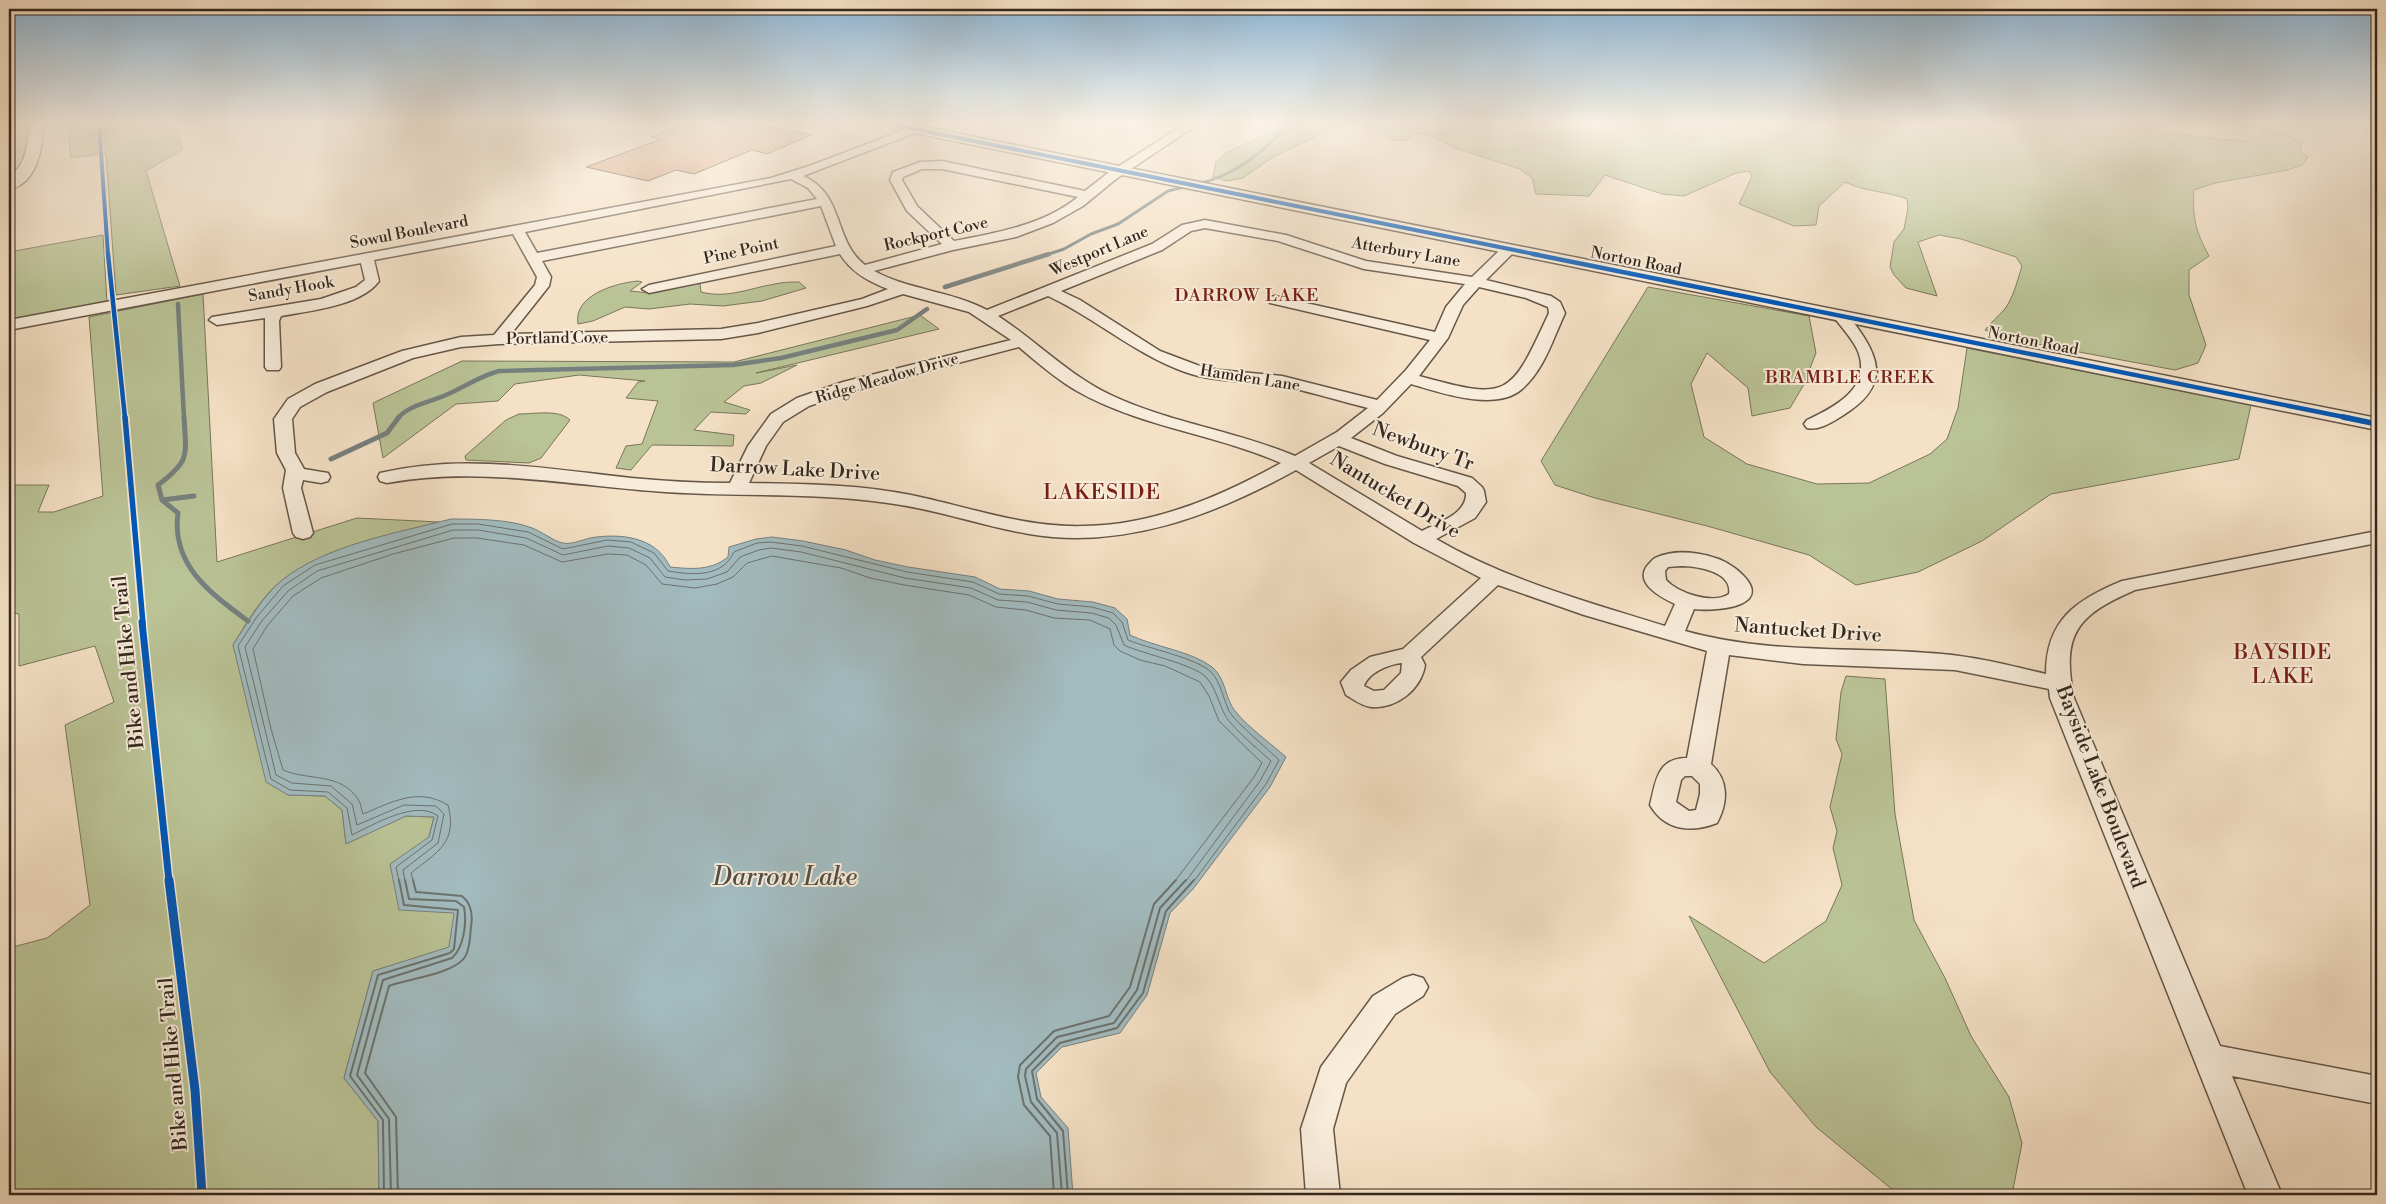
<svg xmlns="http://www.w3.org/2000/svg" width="2386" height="1204" viewBox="0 0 2386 1204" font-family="'Libre Bodoni',serif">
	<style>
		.green { fill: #bac396; stroke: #78765a }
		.water { fill: #a2bbbf; stroke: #76807f }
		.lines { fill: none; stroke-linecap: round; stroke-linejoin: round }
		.shore-far1 { stroke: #6c726e; stroke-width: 1 }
		.shore { stroke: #6c726e; stroke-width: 2 }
		.stream-far2 { stroke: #76807f; stroke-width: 3 }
		.stream-far1 { stroke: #76807f; stroke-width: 4.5 }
		.stream { stroke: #76807f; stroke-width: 5 }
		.building { fill: #d49871; stroke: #35281e }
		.minor-casing { stroke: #655648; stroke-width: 3 }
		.tertiary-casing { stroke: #655648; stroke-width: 3 }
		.secondary-casing { stroke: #35281e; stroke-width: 2 }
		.minor { fill: #f8ecda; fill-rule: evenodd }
		.tertiary { fill: #f8ecda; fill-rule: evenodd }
		.secondary { fill: #f8ecda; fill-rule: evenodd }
		.cycleway-far4-casing { stroke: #f8ecda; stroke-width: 5.5 }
		.cycleway-far3-casing { stroke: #f8ecda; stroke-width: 7 }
		.cycleway-far2-casing { stroke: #f8ecda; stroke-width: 9 }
		.cycleway-far1-casing { stroke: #f8ecda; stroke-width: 10 }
		.cycleway-casing { stroke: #f8ecda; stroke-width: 12 }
		.cycleway-far4 { stroke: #0057b8; stroke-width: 4 }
		.cycleway-far3 { stroke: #0057b8; stroke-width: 4.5 }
		.cycleway-far2 { stroke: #0057b8; stroke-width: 5.5 }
		.cycleway-far1 { stroke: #0057b8; stroke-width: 7 }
		.cycleway { stroke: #0057b8; stroke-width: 9 }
		.labels { text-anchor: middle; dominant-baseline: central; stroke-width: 4; stroke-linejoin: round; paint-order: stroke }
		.far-street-label { font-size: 16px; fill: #35281e; stroke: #f8ecda }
		.far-neighbourhood-label { font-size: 18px; letter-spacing: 1px; fill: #7a1f14; stroke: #f8ecda }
		.street-label { font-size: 20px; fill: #35281e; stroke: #f8ecda }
		.neighbourhood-label { font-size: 21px; letter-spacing: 1px; fill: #7a1f14; stroke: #f8ecda }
		.near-water-label { font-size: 25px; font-style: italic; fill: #504d46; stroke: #f8ecda }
	</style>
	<rect width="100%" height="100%" fill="#f5e1c6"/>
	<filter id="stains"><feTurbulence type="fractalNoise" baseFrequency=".004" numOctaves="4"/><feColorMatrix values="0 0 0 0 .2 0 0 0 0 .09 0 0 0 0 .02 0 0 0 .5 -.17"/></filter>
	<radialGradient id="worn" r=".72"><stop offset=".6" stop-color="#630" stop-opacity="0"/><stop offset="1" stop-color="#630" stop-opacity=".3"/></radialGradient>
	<path class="green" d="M 67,124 L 157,124 L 158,127 L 175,129 L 183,149 L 146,171 L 180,286 L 116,295 L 106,153 L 71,158 Z
		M 1306,124 L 1347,124 L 1339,125 L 1273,157 L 1243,178 L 1227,181 L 1213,177 L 1216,162 L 1226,153 L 1269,133 L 1286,132 Z
		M 1360,124 L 2118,124 L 2208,138 L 2244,141 L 2262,135 L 2264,127 L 2302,142 L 2300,150 L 2308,157 L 2302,165 L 2288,170 L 2215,183 L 2194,190 C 2192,218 2196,232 2209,256 L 2189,270 L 2189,295 L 2206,345 L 2198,363 L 2175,370 L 2042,345 L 1985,330 C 1991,322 1998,317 2004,310 C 2013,299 2018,279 2022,266 L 2016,257 L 1961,239 L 1939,235 L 1918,242 L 1937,296 L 1906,288 L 1894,275 L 1890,267 L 1894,242 L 1904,229 L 1908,208 L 1907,199 C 1886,191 1865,192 1845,182 L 1819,206 L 1816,225 L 1794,226 L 1739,204 L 1752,176 L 1749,171 L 1736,173 L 1684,196 L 1662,194 L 1605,175 L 1589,196 L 1536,194 L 1532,178 L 1520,169 L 1455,148 L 1435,137 L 1415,133 L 1407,140 L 1392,140 L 1378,127 Z
		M 15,127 L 26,127 L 28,130 L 21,168 L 9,178 L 9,129 Z
		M 103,235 L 107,303 L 9,321 L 9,252 Z
		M 638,281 L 642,282 L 630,291 L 650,293 L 690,283 L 700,284 L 701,292 C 727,299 750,288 775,284 C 783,282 791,282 799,282 L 806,288 L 762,301 L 723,306 L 690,304 L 649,309 L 625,307 L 593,321 L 578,324 C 573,295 616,283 638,281 Z
		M 1648,287 L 1809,316 L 1816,353 L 1803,386 L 1790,408 L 1752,416 L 1748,388 L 1707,353 L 1691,384 L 1704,437 L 1747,464 L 1817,484 L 1869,483 L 1930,454 L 1947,439 L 1958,408 L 1967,348 L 2251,405 L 2239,459 L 2051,494 L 1982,541 L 1918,572 L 1856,585 L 1809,555 L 1707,526 L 1595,498 L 1555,485 L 1541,461 Z
		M 203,294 L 217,562 L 357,518 L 439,522 C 386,536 326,546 281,581 C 261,597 246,624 233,645 L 288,795 L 325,796 L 342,810 L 346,843 L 406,816 L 434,817 L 429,837 L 455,913 L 449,948 L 373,971 L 344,1078 L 378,1121 L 379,1195 L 9,1195 L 9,948 L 47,938 L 90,905 L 65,725 L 114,702 L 95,646 L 19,666 L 19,614 L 9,612 L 9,485 L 49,485 L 38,512 L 54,512 L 103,496 L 89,317 Z
		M 920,315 L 939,329 L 756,373 L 797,365 L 761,383 L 744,386 L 724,402 L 750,410 L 746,414 L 711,412 L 694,430 L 734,435 L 733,446 L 652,445 L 631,470 L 616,468 L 626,446 L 642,444 L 658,401 L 626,398 L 638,382 L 645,381 L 579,375 L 515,384 L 498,401 L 456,404 L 383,458 L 373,403 L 462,361 L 734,362 Z
		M 519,414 C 534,414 559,409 570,420 L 541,458 L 529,463 L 466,460 L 465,456 L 506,420 Z
		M 1846,676 L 1885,679 L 1895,814 L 1914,920 L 1945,978 L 1971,1036 L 2009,1097 L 2022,1143 L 2012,1195 L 1899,1195 L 1816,1127 L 1770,1072 L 1689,916 L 1764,963 L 1826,921 L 1842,885 L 1833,848 L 1837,831 L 1830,807 L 1842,754 L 1836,739 L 1841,692 Z"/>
	<path class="water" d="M 1270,124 L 1306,124 L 1278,134 L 1262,132 Z
		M 451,519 C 475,519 510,519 532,528 C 541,531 555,542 563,543 C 570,545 582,540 590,538 C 619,533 656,536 670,567 C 691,569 711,571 728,557 L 729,547 L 756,539 L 772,537 L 803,541 L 846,550 L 875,560 L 908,567 L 975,577 L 1000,589 L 1029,591 L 1058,599 L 1093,602 L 1115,608 L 1127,619 L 1130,635 C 1155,647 1191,651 1212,667 C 1226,678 1225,699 1235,711 C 1249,728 1269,742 1286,757 L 1270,787 L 1193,889 L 1170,913 L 1147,995 L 1120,1033 L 1062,1047 L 1036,1073 L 1041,1097 L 1068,1128 L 1073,1195 L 379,1195 L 378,1121 L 344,1078 L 373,971 L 449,947 L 454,913 L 399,910 L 390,864 L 429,837 L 434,817 L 406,816 L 346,844 L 342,810 L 325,796 L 288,795 L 266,782 L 233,645 C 247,624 261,598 281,581 C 325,545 397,533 451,519 Z"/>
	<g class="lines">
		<path class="shore-far1" d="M 399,881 L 396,867 L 432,840 L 438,816 C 416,799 373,825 352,835 L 347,808 L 328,792 L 290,790 L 271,779 L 238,646 L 256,618 L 283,586 L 315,565 L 452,524 L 478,524 L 528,532 L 563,549 L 607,540 L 631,542 L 654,553 L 668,571 C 692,575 722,578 734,552 L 757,543 L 771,542 L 802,546 L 907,572 L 973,582 L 999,594 L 1028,596 L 1058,604 L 1092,607 L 1113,613 L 1122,622 L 1128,640 C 1147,648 1199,659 1211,672 C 1221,683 1223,698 1229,711 C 1235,722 1268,749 1279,760 L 1266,784 L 1194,881
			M 405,881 L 403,870 L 438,843 L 444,814 L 436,806 L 404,805 L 357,825 L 352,804 L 331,786 L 292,783 L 276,775 L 245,647 L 261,622 L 288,591 L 317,571 L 453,530 L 478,530 L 526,538 L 563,555 L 608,546 L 629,548 L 650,558 L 665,577 L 685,580 L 707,579 L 727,572 L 740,557 L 759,550 L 771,548 L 801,552 L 905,578 L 971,588 L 998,600 L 1027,602 L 1056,610 L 1091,613 L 1109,618 L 1116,625 L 1124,645 C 1143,654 1193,664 1206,677 C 1216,688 1218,702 1225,715 C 1232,728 1259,750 1271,761 L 1260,781 L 1186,881
			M 413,881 L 411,873 C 437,852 458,843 448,805 C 418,787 392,802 363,814 C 361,809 361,803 358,799 C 340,772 308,781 283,770 L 271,729 L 253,649 L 267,626 L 293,596 L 321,578 L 393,554 L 454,538 L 477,538 L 524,545 L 562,562 L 608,554 L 627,555 L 646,565 L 662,584 L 695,588 L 717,584 L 733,577 L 747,563 L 772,556 L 841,568 L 870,578 L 904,585 L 969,595 L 996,607 L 1026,610 L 1054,618 L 1090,620 L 1110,629 L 1114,645 L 1120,651 L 1140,660 L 1165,666 L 1200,682 L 1209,696 L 1219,721 L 1262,763 L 1254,777 L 1175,881"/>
		<path class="shore" d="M 384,1195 L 383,1120 L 350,1076 L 378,975 L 450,953 L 454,949 L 458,910 L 404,905 L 399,880
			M 391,1195 L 389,1119 L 357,1075 L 383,980 L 452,958 C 464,947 467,923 464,907 L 456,901 L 409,899 L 405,880
			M 398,1195 L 396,1117 L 365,1073 L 389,986 C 407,979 454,974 465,957 C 470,949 470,937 471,927 C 473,915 472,904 462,896 L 416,892 L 413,880
			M 1054,1195 L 1050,1136 L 1024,1105 L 1018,1077 L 1020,1065 L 1054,1031 L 1109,1016 L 1130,987 L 1154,904 L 1176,880
			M 1062,1195 L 1057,1133 L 1031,1102 L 1025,1076 L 1026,1069 L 1057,1037 L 1114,1023 L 1137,990 L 1160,908 L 1186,880
			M 1068,1195 L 1063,1131 L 1037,1099 L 1032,1071 L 1060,1043 L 1117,1028 L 1143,993 L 1166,911 L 1194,880"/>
		<path class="stream-far2" d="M 1202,183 C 1234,174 1258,157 1280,133
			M 1046,255 L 1064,249 L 1091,234 L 1118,224 L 1168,191 L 1184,187"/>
		<path class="stream-far1" d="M 945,287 L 1049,254
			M 178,304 L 184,418
			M 398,418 C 410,404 432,402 448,394 C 466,386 480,376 499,371 L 733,365 L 781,358 L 897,330 L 927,309"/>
		<path class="stream" d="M 184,417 C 186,456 191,460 158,485 L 162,500 L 178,513 C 171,565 210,593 248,621
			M 331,459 L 387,433 L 399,417
			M 162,500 L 194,496"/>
	</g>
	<path class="building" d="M 686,124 L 754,124 L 811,135 L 767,154 L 752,150 L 694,174 L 676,170 L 648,181 L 586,167 L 661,139 L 651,137 Z"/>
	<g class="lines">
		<defs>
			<path id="minor" d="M 1185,124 L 1198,124 L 1116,179 L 1083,206 L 1053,223 L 1016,237 L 953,250 L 874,271 C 909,290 951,291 987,310 L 1152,244 L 1182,225 L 1205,220 L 1286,235 L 1366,261 L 1472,277 L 1504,246 L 1514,246 L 1516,249 L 1514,252 L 1486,280 L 1551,296 L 1560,302 L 1565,313 C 1553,339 1544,370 1522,389 C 1496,412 1441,393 1411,384 L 1383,413 L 1351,438 L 1397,456 L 1472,478 L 1482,487 L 1484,491 L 1486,502 L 1475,518 L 1436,539 C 1507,580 1587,602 1665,626 L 1675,604 C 1663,598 1634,584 1647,566 C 1649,564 1652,560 1655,558 C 1678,547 1717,553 1736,569 C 1780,605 1721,612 1694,609 L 1685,631 C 1771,655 1854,646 1942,654 C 1977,657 2012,666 2046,674 C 2046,620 2076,600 2122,581 L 2377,531 L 2377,543 L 2135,590 C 2077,615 2061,634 2074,698 L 2220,1046 L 2377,1076 L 2377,1104 L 2232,1076 L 2282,1195 L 2248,1195 L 2050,698 L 2049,689 L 1955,670 L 1803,664 L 1729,655 L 1711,764 C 1729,780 1728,803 1717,823 C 1692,833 1665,831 1650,805 C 1656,781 1657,758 1687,758 L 1707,651 L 1584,615 L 1498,585 L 1421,657 L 1425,665 C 1421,690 1396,709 1371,707 C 1362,706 1353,699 1346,695 L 1341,682 L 1351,670 L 1370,657 L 1403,649 L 1481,578 L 1414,543 L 1296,470 C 1215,515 1123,550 1029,534 C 982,526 936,509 888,503 C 814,492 739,497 665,492 C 571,486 481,466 387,483 L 380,481 L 378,477 L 380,473 C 463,453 548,469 631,478 C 664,481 697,483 730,483 L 748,446 L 771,414 L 797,398 L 843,382 L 1011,340 L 969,312 L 903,294 L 867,306 L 758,333 L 721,339 L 499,344 L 461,347 L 413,358 L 327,392 L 300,407 L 292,419 L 295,453 L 304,469 L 328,473 L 330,477 L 328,481 L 321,483 L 303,480 L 301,488 L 313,533 L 310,537 L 303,539 L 296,537 L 293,533 L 283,488 L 286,470 L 277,453 L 274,419 L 288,399 L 315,384 L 402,351 L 461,337 L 494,335 L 535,285 L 537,277 L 513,234 L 374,260 L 379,281 C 361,306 309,311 281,316 L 279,321 L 281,367 L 279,370 L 267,370 L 265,367 L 265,318 L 217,325 L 209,320 L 212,317 L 321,299 L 356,287 L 365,280 L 361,263 L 9,330 L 9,320 L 771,178 L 812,165 L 912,127 L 920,127 L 920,131 L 803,176 C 845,194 833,241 865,265 L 942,244 L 907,211 L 890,180 L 893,172 L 920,162 L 942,161 L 1085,191 L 1108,173 ZM 922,169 L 942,169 L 1078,197 C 1044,225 996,233 954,241 L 917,206 L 902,180 L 903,177 ZM 791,179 L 808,188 L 817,199 L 537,253 L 525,232 ZM 821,206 L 836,246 L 649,285 L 642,289 L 649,293 L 840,254 C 851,272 869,282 888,289 L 862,299 L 758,323 L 721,329 L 511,334 L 549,286 L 551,277 L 542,261 ZM 1205,228 L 1278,241 L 1364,269 L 1465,284 L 1446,307 L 1435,332 L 1275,296 L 1270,297 L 1268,300 L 1270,303 L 1430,340 L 1406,370 L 1377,400 L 1282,376 L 1219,370 L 1197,365 L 1160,351 L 1080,300 L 1061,291 L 1162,250 L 1191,231 ZM 1479,287 L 1526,298 L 1548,307 L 1549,313 C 1510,397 1510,401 1419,376 L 1448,338 L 1463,305 ZM 1048,296 C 1097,319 1133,353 1185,372 C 1216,383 1250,380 1283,386 C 1311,392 1340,401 1368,408 L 1337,432 L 1295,456 C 1236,431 1171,423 1113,396 C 1069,376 1038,342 998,316 ZM 1019,347 C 1038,363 1056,379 1077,391 C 1140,427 1215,434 1281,463 C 1221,496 1155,525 1085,526 C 1025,528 969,507 911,495 C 857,484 802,484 749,483 L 766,446 L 783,422 L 809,406 L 855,390 ZM 1339,446 L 1385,464 L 1458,486 L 1466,493 C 1467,514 1439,522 1422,531 L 1309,463 ZM 1680,566 C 1696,566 1733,571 1729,594 C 1713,605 1678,593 1666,580 L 1665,571 L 1668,567 ZM 1402,663 L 1401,673 L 1384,690 L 1374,691 L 1364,686 C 1368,673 1389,664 1402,663 ZM 1685,776 L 1692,776 L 1700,784 L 1700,794 L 1696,810 L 1689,811 L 1676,802 L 1681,780 Z
				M 1842,312 L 1847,314 C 1878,353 1895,384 1842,416 C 1832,422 1819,431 1807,428 L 1804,424 L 1807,420 C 1835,407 1874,387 1857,349 C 1851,337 1842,328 1834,317 Z
				M 1413,975 L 1423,978 L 1428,987 L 1423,996 L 1395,1014 L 1346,1083 L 1333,1129 L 1340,1195 L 1306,1195 L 1301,1129 L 1321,1067 L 1373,996 L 1403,978 Z"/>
			<path id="tertiary" d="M 883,124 L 910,124 L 2377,418 L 2377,430 L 890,128 Z"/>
			<path id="secondary" d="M 29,124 L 43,124 C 43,148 38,183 9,190 L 9,177 C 27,163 28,145 29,124 Z"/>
		</defs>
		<use href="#minor" class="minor-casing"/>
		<use href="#tertiary" class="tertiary-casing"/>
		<use href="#secondary" class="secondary-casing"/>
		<use href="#minor" class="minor"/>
		<use href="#tertiary" class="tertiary"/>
		<use href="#secondary" class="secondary"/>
		<defs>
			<path id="cycleway-far4" d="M 99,124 L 108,255
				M 890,124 L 1539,255"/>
			<path id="cycleway-far3" d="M 108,254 L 125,418
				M 1533,254 L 2349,418"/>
			<path id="cycleway-far2" d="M 125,417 L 143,624
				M 2343,417 L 2377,424"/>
			<path id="cycleway-far1" d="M 142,622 L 169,881"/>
			<path id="cycleway" d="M 169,880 L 195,1090 L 202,1195"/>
		</defs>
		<use href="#cycleway-far4" class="cycleway-far4-casing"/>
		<use href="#cycleway-far3" class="cycleway-far3-casing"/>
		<use href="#cycleway-far2" class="cycleway-far2-casing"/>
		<use href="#cycleway-far1" class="cycleway-far1-casing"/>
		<use href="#cycleway" class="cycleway-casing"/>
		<use href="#cycleway-far4" class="cycleway-far4"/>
		<use href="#cycleway-far3" class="cycleway-far3"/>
		<use href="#cycleway-far2" class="cycleway-far2"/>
		<use href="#cycleway-far1" class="cycleway-far1"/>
		<use href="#cycleway" class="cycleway"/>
	</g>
	<linearGradient id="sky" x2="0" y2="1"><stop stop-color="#8cb7d8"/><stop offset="0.42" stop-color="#faf2e5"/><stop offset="1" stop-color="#faf2e5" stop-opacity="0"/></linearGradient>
	<rect width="2386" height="293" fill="url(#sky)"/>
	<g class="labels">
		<g class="far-street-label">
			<text transform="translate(409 232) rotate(-11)">Sowul Boulevard</text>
			<text transform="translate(936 234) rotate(-13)">Rockport Cove</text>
			<text transform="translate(741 251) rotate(-12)">Pine Point</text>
			<text transform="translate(1099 251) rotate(-23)">Westport Lane</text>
			<text transform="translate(1406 252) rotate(10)">Atterbury Lane</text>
			<text transform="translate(1636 261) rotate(11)">Norton Road</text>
			<text transform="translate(291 289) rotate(-10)">Sandy Hook</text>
			<text transform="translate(557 338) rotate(-1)">Portland Cove</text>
			<text transform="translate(2033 341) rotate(11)">Norton Road</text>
			<text transform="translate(887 378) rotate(-16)">Ridge Meadow Drive</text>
			<text transform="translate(1250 378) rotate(9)">Hamden Lane</text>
		</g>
		<g class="far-neighbourhood-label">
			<text x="1247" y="295">DARROW LAKE</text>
			<text x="1850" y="377">BRAMBLE CREEK</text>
		</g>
		<g class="street-label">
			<text transform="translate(1423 447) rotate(20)">Newbury Tr</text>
			<text transform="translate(795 470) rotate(3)">Darrow Lake Drive</text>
			<text transform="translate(1395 496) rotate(31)">Nantucket Drive</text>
			<text transform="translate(1808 631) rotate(4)">Nantucket Drive</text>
			<text transform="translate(129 662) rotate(-96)">Bike and Hike Trail</text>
			<text transform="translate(2100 787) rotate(69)">Bayside Lake Boulevard</text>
			<text transform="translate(174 1064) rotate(-95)">Bike and Hike Trail</text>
		</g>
		<g class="neighbourhood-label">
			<text x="1102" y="493">LAKESIDE</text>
			<text x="2283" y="653">BAYSIDE<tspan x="2283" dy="24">LAKE</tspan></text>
		</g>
		<g class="near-water-label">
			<text x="785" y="877">Darrow Lake</text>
		</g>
	</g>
	<rect width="2386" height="1204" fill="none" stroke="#f5e1c6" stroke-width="30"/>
	<rect x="10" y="10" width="2366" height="1184" fill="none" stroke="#35281e" stroke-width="2.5"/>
	<rect x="15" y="15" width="2356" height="1174" fill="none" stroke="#35281e"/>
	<rect width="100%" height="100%" filter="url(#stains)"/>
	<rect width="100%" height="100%" fill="url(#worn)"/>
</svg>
